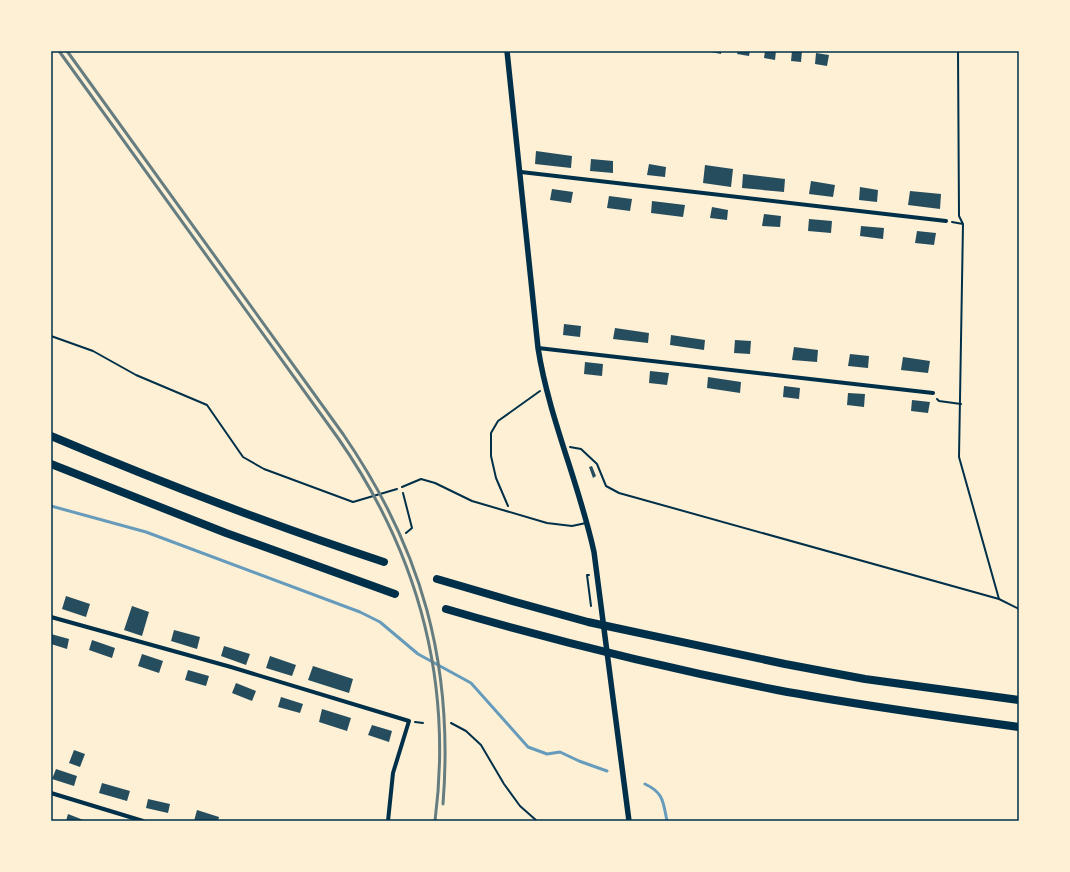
<svg xmlns="http://www.w3.org/2000/svg" width="1070" height="872" viewBox="0 0 1070 872" font-family="'Titillium Web',sans-serif">
	<style>
		.lines { fill: none; stroke-linecap: round; stroke-linejoin: round }
		.stream { stroke: #669bbc; stroke-width: 3 }
		.building { fill: #264d5e }
		.path { stroke: #003049; stroke-width: 2 }
		.service { stroke: #003049; stroke-width: 2 }
		.minor { stroke: #003049; stroke-width: 4 }
		.tertiary { stroke: #003049; stroke-width: 5.5 }
		.motorway { stroke: #003049; stroke-width: 8 }
		.rail { stroke: #657d81; stroke-width: 3 }
		.neatline { fill: none; stroke: #003049; stroke-width: 1.5 }
	</style>
	<rect width="100%" height="100%" fill="#fdf0d5"/>
	<g class="lines">
		<path class="stream" d="M 51,506 L 146,532 L 360,612 L 380,622 L 418,654 L 471,683 L 528,747 L 547,754 L 560,752 L 579,761 L 607,771
			M 645,784 C 664,793 663,802 667,821"/>
	</g>
	<path class="building" d="M 711,51 L 721,51 L 721,54 L 711,52 Z
		M 738,51 L 750,51 L 749,56 L 737,54 Z
		M 765,51 L 776,51 L 775,60 L 764,58 Z
		M 792,51 L 802,51 L 801,62 L 791,61 Z
		M 816,53 L 829,55 L 827,66 L 815,64 Z
		M 536,151 L 572,156 L 571,168 L 535,164 Z
		M 591,159 L 613,161 L 613,173 L 590,171 Z
		M 649,164 L 666,167 L 665,177 L 647,175 Z
		M 705,165 L 733,169 L 731,187 L 703,183 Z
		M 743,174 L 785,179 L 784,192 L 742,188 Z
		M 811,181 L 835,185 L 833,197 L 809,194 Z
		M 860,187 L 878,190 L 877,202 L 859,200 Z
		M 552,189 L 573,192 L 571,203 L 550,200 Z
		M 910,191 L 941,194 L 940,209 L 908,205 Z
		M 609,196 L 632,199 L 630,211 L 607,208 Z
		M 652,201 L 685,205 L 683,217 L 651,213 Z
		M 712,207 L 728,210 L 727,220 L 710,218 Z
		M 764,214 L 781,216 L 780,227 L 762,226 Z
		M 809,219 L 832,221 L 831,233 L 808,231 Z
		M 861,226 L 884,228 L 883,239 L 860,236 Z
		M 917,231 L 936,233 L 934,245 L 915,243 Z
		M 564,324 L 581,326 L 580,337 L 563,335 Z
		M 615,328 L 649,333 L 648,343 L 613,339 Z
		M 671,335 L 705,340 L 704,350 L 670,345 Z
		M 735,340 L 751,341 L 750,354 L 734,353 Z
		M 794,347 L 818,350 L 817,362 L 792,360 Z
		M 850,354 L 869,356 L 868,368 L 848,366 Z
		M 903,357 L 930,361 L 928,373 L 901,370 Z
		M 585,362 L 603,364 L 602,376 L 584,374 Z
		M 650,371 L 669,373 L 667,385 L 649,383 Z
		M 708,377 L 741,382 L 740,393 L 707,388 Z
		M 784,386 L 800,388 L 799,399 L 783,397 Z
		M 848,393 L 865,394 L 864,407 L 847,405 Z
		M 912,400 L 930,402 L 928,413 L 911,411 Z
		M 592,466 L 596,476 L 593,478 L 589,467 Z
		M 66,596 L 90,604 L 86,617 L 62,609 Z
		M 132,606 L 149,612 L 142,636 L 124,630 Z
		M 174,630 L 200,637 L 197,649 L 171,641 Z
		M 51,634 L 69,639 L 67,649 L 51,644 Z
		M 92,640 L 115,648 L 112,658 L 89,650 Z
		M 224,646 L 250,654 L 246,665 L 221,656 Z
		M 142,654 L 163,661 L 159,673 L 138,666 Z
		M 270,656 L 296,665 L 292,676 L 266,668 Z
		M 313,666 L 353,679 L 349,693 L 308,680 Z
		M 188,670 L 209,676 L 206,686 L 185,680 Z
		M 236,683 L 256,691 L 252,701 L 232,693 Z
		M 281,697 L 303,704 L 300,713 L 278,707 Z
		M 322,709 L 351,718 L 347,731 L 319,722 Z
		M 372,725 L 392,731 L 389,742 L 368,735 Z
		M 74,750 L 85,754 L 80,767 L 69,763 Z
		M 56,769 L 77,776 L 74,786 L 52,779 Z
		M 102,783 L 130,791 L 127,801 L 99,793 Z
		M 148,799 L 170,804 L 168,813 L 146,808 Z
		M 197,810 L 219,817 L 218,821 L 194,821 Z
		M 68,814 L 86,821 L 66,821 Z"/>
	<g class="lines">
		<path class="path" d="M 952,222 L 963,224
			M 51,336 L 93,351 L 136,375 L 207,405 L 243,457 L 264,469 L 353,502 L 397,489
			M 937,399 L 939,401 L 961,404
			M 570,447 L 581,449 L 597,464 L 606,486 L 619,493 L 999,599 L 959,457 L 963,224 L 959,216 L 958,51
			M 403,493 L 412,528 L 406,533
			M 508,506 L 496,478 L 491,456 L 491,433 L 498,421 L 540,391
			M 589,575 L 587,575 L 591,606
			M 999,599 L 1019,609
			M 415,722 L 423,723
			M 451,723 L 466,731 L 481,745 L 504,784 L 520,806 L 537,821"/>
		<path class="service" d="M 402,487 L 421,479 L 435,483 L 472,501 L 547,523 L 572,526 L 586,523"/>
		<path class="minor" d="M 521,172 L 946,221
			M 538,348 L 933,393
			M 51,617 L 231,667 L 409,721 L 393,773 L 388,821
			M 51,793 L 143,821"/>
		<path class="tertiary" d="M 507,51 L 538,348 C 549,418 579,483 594,552 L 629,821"/>
		<path class="motorway" d="M 51,436 C 160,482 271,525 384,562
			M 51,464 L 226,533 L 395,594
			M 437,579 L 512,601 L 588,622 L 785,664 L 865,679 L 1019,700
			M 446,609 C 555,641 666,668 777,690 C 857,705 938,716 1019,727"/>
		<path class="rail" d="M 59,51 L 338,438 C 418,553 453,681 435,821
			M 67,51 L 343,434 C 422,549 454,664 443,804"/>
	</g>
	<rect width="1070" height="872" fill="none" stroke="#fdf0d5" stroke-width="104"/>
	<rect x="52" y="52" width="966" height="768" class="neatline"/>
</svg>
